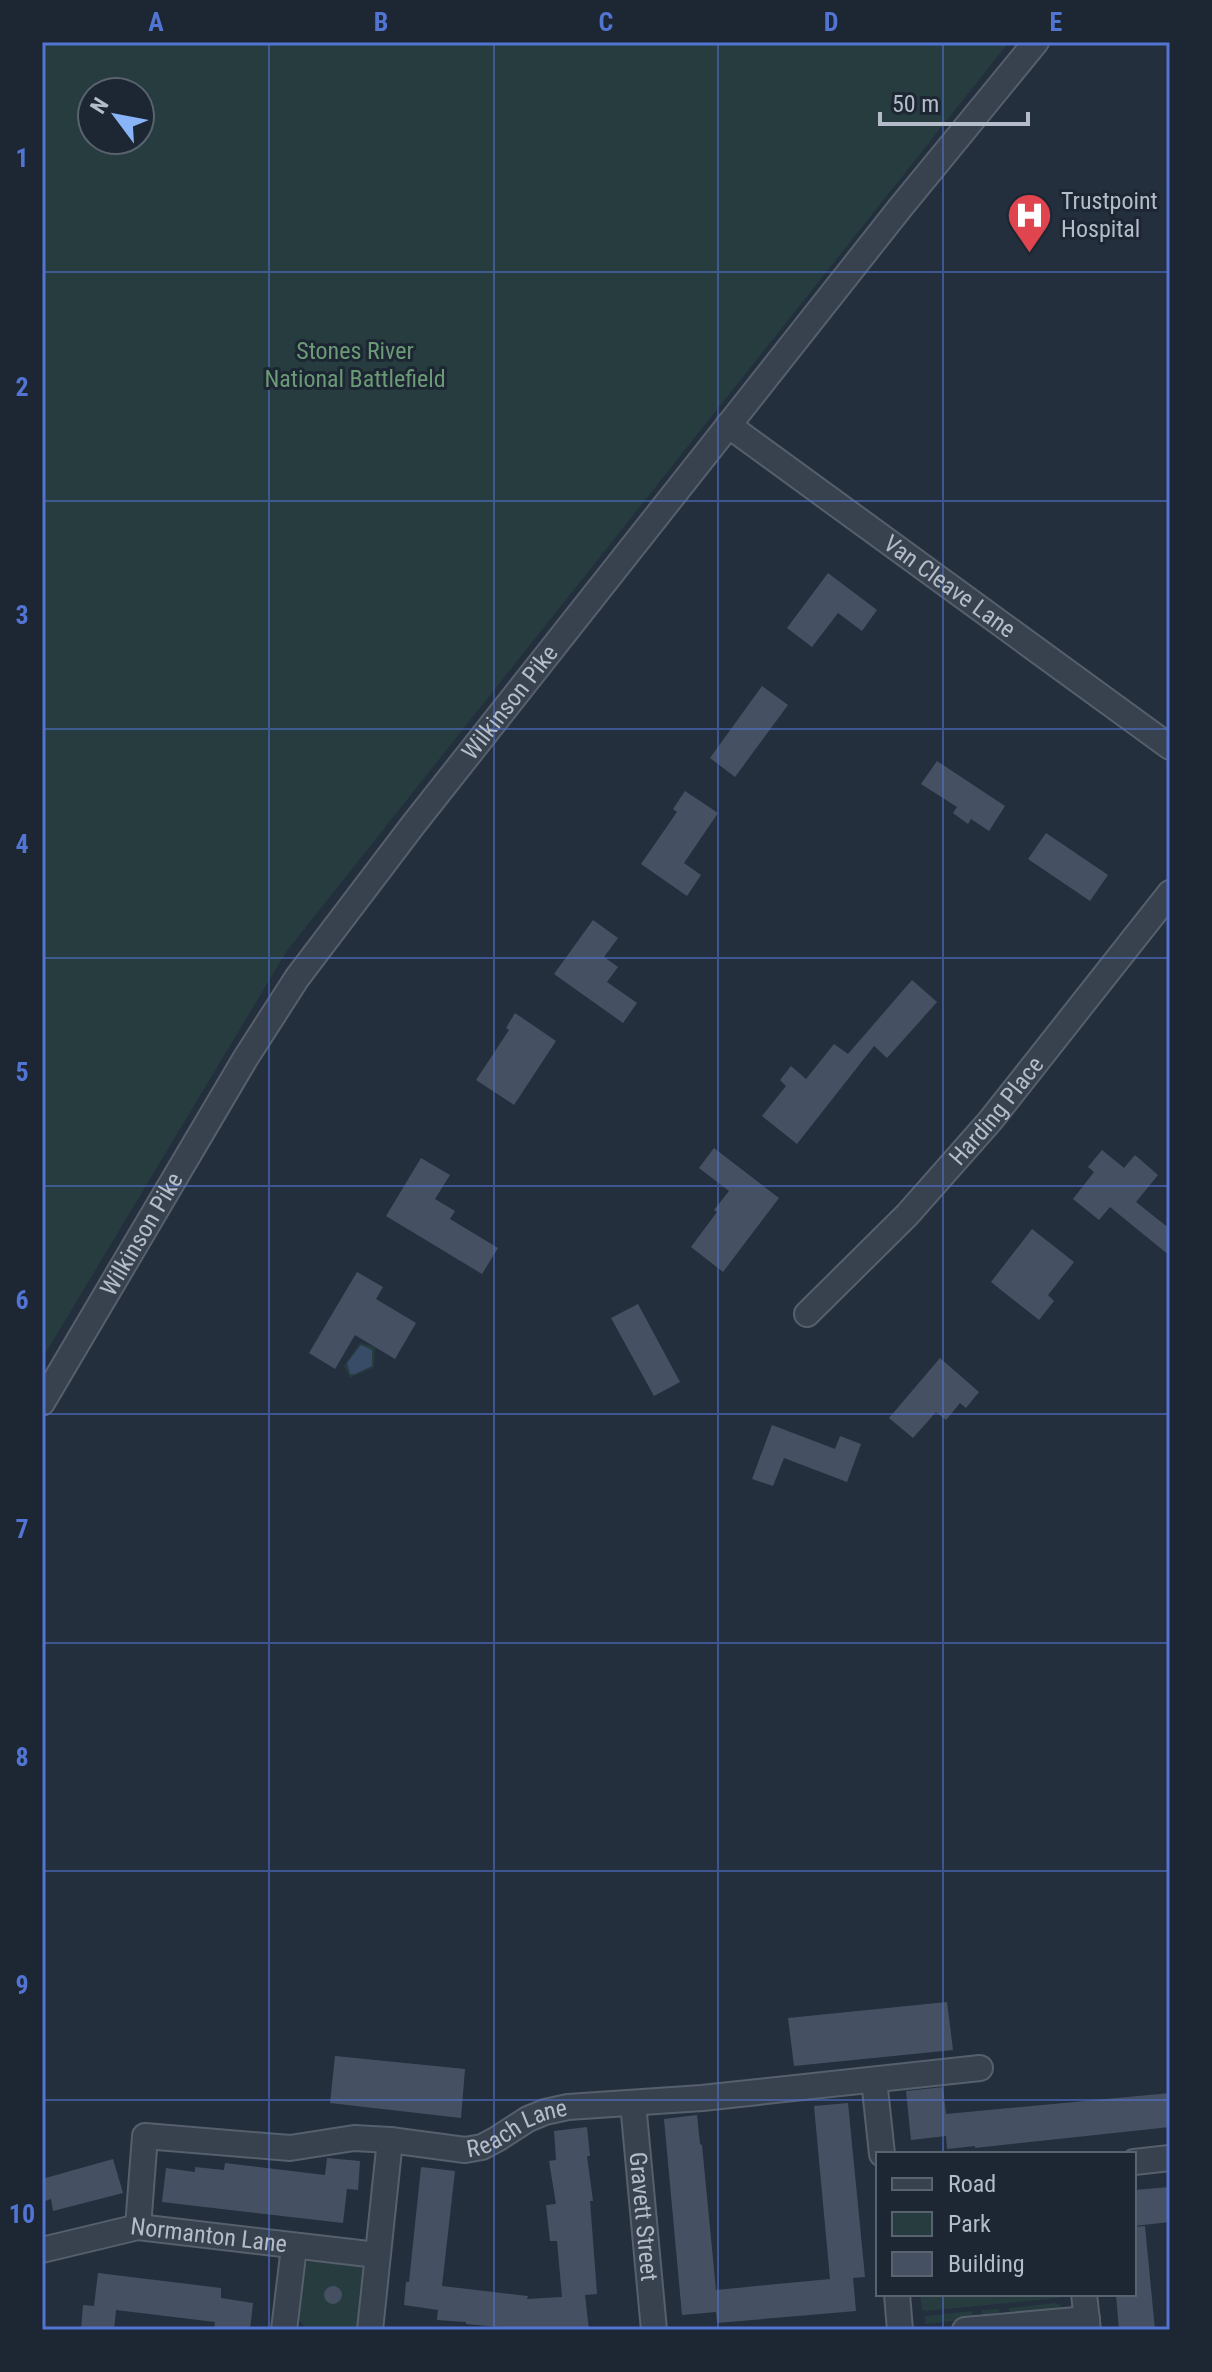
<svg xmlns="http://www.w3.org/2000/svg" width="1212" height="2372" viewBox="0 0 1212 2372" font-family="'Roboto Condensed',sans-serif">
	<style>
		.green { fill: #263c3f; fill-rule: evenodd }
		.water { fill: #394c67 }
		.building { fill: #455162 }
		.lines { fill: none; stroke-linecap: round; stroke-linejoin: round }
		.street-casing { stroke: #565f6c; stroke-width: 28 }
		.street { stroke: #38414e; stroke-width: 24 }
		.grid { fill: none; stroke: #5274d3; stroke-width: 2; stroke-opacity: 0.55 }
		.labels { text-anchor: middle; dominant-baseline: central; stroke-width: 6; stroke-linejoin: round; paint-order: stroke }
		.poi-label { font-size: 24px; fill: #b4bcc9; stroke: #1d2633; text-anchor: start }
		.park-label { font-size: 24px; fill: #6b9a76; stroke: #1d2633 }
		.street-label { font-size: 24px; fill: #b4bcc9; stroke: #1d2633 }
		.neatline { fill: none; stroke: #5274d3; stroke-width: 3 }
		.grid-label { font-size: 26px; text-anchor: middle; font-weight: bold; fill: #5274d3 }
	</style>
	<rect width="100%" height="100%" fill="#242f3e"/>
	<path class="green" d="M 42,42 L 1009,42 L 286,952 L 42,1359 ZM 140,92 L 140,140 L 92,140 L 92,92 Z
		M 360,1343 L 375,1347 L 374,1367 L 350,1378 L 344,1366 Z
		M 309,2261 L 355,2264 L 362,2268 L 367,2275 L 361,2323 L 356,2330 L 305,2327 L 296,2317 L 301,2269 Z
		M 920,2294 L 1062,2294 L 1059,2298 L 926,2311 L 922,2310 Z
		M 1055,2303 L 1060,2305 L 1061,2310 L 925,2324 L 925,2316 L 972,2311 L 973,2316 L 981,2315 L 982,2310 L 999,2309 L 1000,2313 L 1009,2312 L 1009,2308 Z"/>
	<path class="water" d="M 361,1345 L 372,1350 L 372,1366 L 355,1374 L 350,1374 L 347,1363 Z"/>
	<path class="building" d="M 828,573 L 877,610 L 862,631 L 838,613 L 812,647 L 787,628 Z
		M 762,686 L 788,705 L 735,777 L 710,758 Z
		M 937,761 L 1005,806 L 989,831 L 971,819 L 968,824 L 953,813 L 957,807 L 921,784 Z
		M 685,791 L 718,813 L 684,863 L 701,875 L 687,896 L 641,864 L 677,812 L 673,809 Z
		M 1046,833 L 1108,875 L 1090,901 L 1028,859 Z
		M 593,920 L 618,938 L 604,957 L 618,967 L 607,982 L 637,1003 L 623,1023 L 554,974 Z
		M 912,980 L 937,1002 L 887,1058 L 874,1046 L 797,1144 L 762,1116 L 786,1086 L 780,1080 L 791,1066 L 806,1079 L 834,1044 L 848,1054 Z
		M 515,1013 L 556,1041 L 514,1105 L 476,1080 L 509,1030 L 506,1028 Z
		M 714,1148 L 779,1198 L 723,1272 L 691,1247 L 717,1212 L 714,1210 L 729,1191 L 699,1168 Z
		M 1102,1150 L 1124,1168 L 1135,1155 L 1158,1175 L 1136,1202 L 1170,1229 L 1170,1256 L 1110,1207 L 1099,1220 L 1073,1199 L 1094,1172 L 1088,1167 Z
		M 421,1158 L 450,1175 L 435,1199 L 455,1211 L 450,1219 L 498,1248 L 482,1274 L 386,1216 Z
		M 1032,1229 L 1074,1262 L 1048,1295 L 1054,1301 L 1039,1320 L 991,1282 Z
		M 357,1272 L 383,1287 L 376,1299 L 416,1323 L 395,1359 L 355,1335 L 335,1369 L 309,1353 Z
		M 638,1304 L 680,1382 L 654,1396 L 611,1318 Z
		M 940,1358 L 979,1392 L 966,1408 L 960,1403 L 946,1420 L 936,1412 L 913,1438 L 889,1418 Z
		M 772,1425 L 835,1449 L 840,1436 L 861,1444 L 847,1482 L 784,1458 L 773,1486 L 752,1479 Z
		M 947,2002 L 953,2050 L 794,2066 L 788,2018 Z
		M 335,2056 L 465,2069 L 461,2118 L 330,2103 Z
		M 943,2087 L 946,2114 L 1170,2093 L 1170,2127 L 975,2148 L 975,2146 L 947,2149 L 946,2136 L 911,2140 L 906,2091 Z
		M 848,2103 L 865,2277 L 853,2278 L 856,2311 L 717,2323 L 716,2312 L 682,2315 L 664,2119 L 697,2115 L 700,2144 L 702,2145 L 716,2290 L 830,2279 L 814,2106 Z
		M 587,2127 L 590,2156 L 587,2156 L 593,2201 L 590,2201 L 597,2294 L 585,2295 L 589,2330 L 533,2330 L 466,2324 L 466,2322 L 437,2320 L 438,2310 L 404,2305 L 406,2282 L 409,2282 L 421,2167 L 455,2171 L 442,2286 L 528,2296 L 527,2299 L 562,2297 L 557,2241 L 550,2241 L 546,2205 L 556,2204 L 549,2161 L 556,2160 L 554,2131 Z
		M 327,2158 L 360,2161 L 358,2190 L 347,2189 L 343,2223 L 162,2202 L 166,2168 L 195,2172 L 195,2167 L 224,2170 L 225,2163 L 325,2175 Z
		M 113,2159 L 123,2193 L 53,2211 L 51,2199 L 42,2202 L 42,2179 Z
		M 1170,2187 L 1170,2222 L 1134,2226 L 1134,2190 Z
		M 1145,2226 L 1155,2330 L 1119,2330 L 1116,2294 L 1134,2294 L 1134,2227 Z
		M 98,2273 L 221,2288 L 221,2298 L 253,2303 L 250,2330 L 214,2330 L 215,2322 L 116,2310 L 114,2330 L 81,2330 L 83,2305 L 94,2306 Z
		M324 2295a9 9 0 1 1 18 0a9 9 0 1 1-18 0Z"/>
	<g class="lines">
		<defs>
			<g id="street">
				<path id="s1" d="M 728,425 L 1170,747"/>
				<path id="s2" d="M 807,1314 L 907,1215 L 990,1121 L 1170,893"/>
				<path id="s3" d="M 42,1403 L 245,1059 L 297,978 L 413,825 L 900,208 L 1036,42"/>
				<path d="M 874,2080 L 882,2154"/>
				<path id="s4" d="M 633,2103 L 654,2330"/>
				<path d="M 1134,2162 L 1170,2158"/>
				<path id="s5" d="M 138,2227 L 145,2136 L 290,2148 L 354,2138 L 390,2140 L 465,2150 L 482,2147 L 497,2139 L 528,2119 L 545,2112 L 568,2107 L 702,2098 L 980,2068"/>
				<path id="s6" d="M 42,2250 L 138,2227 L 377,2255"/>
				<path d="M 897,2294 L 900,2330"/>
				<path d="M 1084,2294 L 1088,2330"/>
				<path d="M 284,2330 L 294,2247"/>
				<path d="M 370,2330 L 390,2140"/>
				<path d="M 965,2330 L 1087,2319"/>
			</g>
		</defs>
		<use href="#street" class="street-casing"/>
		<use href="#street" class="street"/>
	</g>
	<path class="grid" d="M 269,42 L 269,2330M 494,42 L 494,2330M 718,42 L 718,2330M 943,42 L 943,2154M 42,272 L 1170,272M 42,501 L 1170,501M 42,729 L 1170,729M 42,958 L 1170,958M 42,1186 L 1170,1186M 42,1414 L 1170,1414M 42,1643 L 1170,1643M 42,1871 L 1170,1871M 42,2100 L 1170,2100M 943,2294 L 943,2330"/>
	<defs>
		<symbol id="hospital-pin" viewBox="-11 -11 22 30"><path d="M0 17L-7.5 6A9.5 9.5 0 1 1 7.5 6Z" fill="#e0444e" stroke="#1d2633"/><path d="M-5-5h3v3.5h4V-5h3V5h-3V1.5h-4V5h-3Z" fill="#fff"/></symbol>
	</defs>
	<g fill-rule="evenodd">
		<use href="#hospital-pin" x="1004" y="190" width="51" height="69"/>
	</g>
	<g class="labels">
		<g class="poi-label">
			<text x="1061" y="201">Trustpoint<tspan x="1061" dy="28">Hospital</tspan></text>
		</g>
		<g class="park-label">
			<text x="355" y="351">Stones River<tspan x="355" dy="28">National Battlefield</tspan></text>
		</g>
		<g class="street-label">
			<text stroke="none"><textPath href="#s1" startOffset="274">Van Cleave Lane</textPath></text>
			<text stroke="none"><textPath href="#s3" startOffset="844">Wilkinson Pike</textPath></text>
			<text stroke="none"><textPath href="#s2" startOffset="278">Harding Place</textPath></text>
			<text stroke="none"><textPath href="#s3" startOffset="196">Wilkinson Pike</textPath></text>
			<text stroke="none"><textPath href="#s5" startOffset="470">Reach Lane</textPath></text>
			<text stroke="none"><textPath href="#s4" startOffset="114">Gravett Street</textPath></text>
			<text stroke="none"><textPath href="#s6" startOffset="170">Normanton Lane</textPath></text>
		</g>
	</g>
	<rect width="1212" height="2372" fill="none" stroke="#1d2633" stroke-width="88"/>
	<rect x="876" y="2152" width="260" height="144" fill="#1d2633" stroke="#59626f" stroke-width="2"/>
	<rect x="892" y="2178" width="40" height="12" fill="#38414e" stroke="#59626f" stroke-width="2"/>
	<text x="948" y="2192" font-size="24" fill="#b4bcc9">Road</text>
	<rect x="892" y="2212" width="40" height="24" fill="#263c3f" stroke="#59626f" stroke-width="2"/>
	<text x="948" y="2232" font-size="24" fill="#b4bcc9">Park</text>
	<rect x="892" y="2252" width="40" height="24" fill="#455162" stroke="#59626f" stroke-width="2"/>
	<text x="948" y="2272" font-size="24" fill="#b4bcc9">Building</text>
	<g transform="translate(116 116) rotate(302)"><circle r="38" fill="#1d2633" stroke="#59626f" stroke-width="2"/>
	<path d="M0-6L14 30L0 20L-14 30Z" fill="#8ab4f8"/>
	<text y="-12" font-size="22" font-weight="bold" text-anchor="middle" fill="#b4bcc9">N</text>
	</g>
	<path d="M880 112v12h148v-12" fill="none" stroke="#b4bcc9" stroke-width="4"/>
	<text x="892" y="112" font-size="24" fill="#b4bcc9" stroke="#1d2633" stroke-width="6" paint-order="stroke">50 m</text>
	<rect x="44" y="44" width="1124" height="2284" class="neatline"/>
	<g class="grid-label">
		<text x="156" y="31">A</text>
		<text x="381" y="31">B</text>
		<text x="606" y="31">C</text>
		<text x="831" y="31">D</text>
		<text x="1056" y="31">E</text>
		<text x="22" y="167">1</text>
		<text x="22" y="396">2</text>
		<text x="22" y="624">3</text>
		<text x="22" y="853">4</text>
		<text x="22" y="1081">5</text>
		<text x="22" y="1309">6</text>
		<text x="22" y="1538">7</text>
		<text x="22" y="1766">8</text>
		<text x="22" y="1994">9</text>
		<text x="22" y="2223">10</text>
	</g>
</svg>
